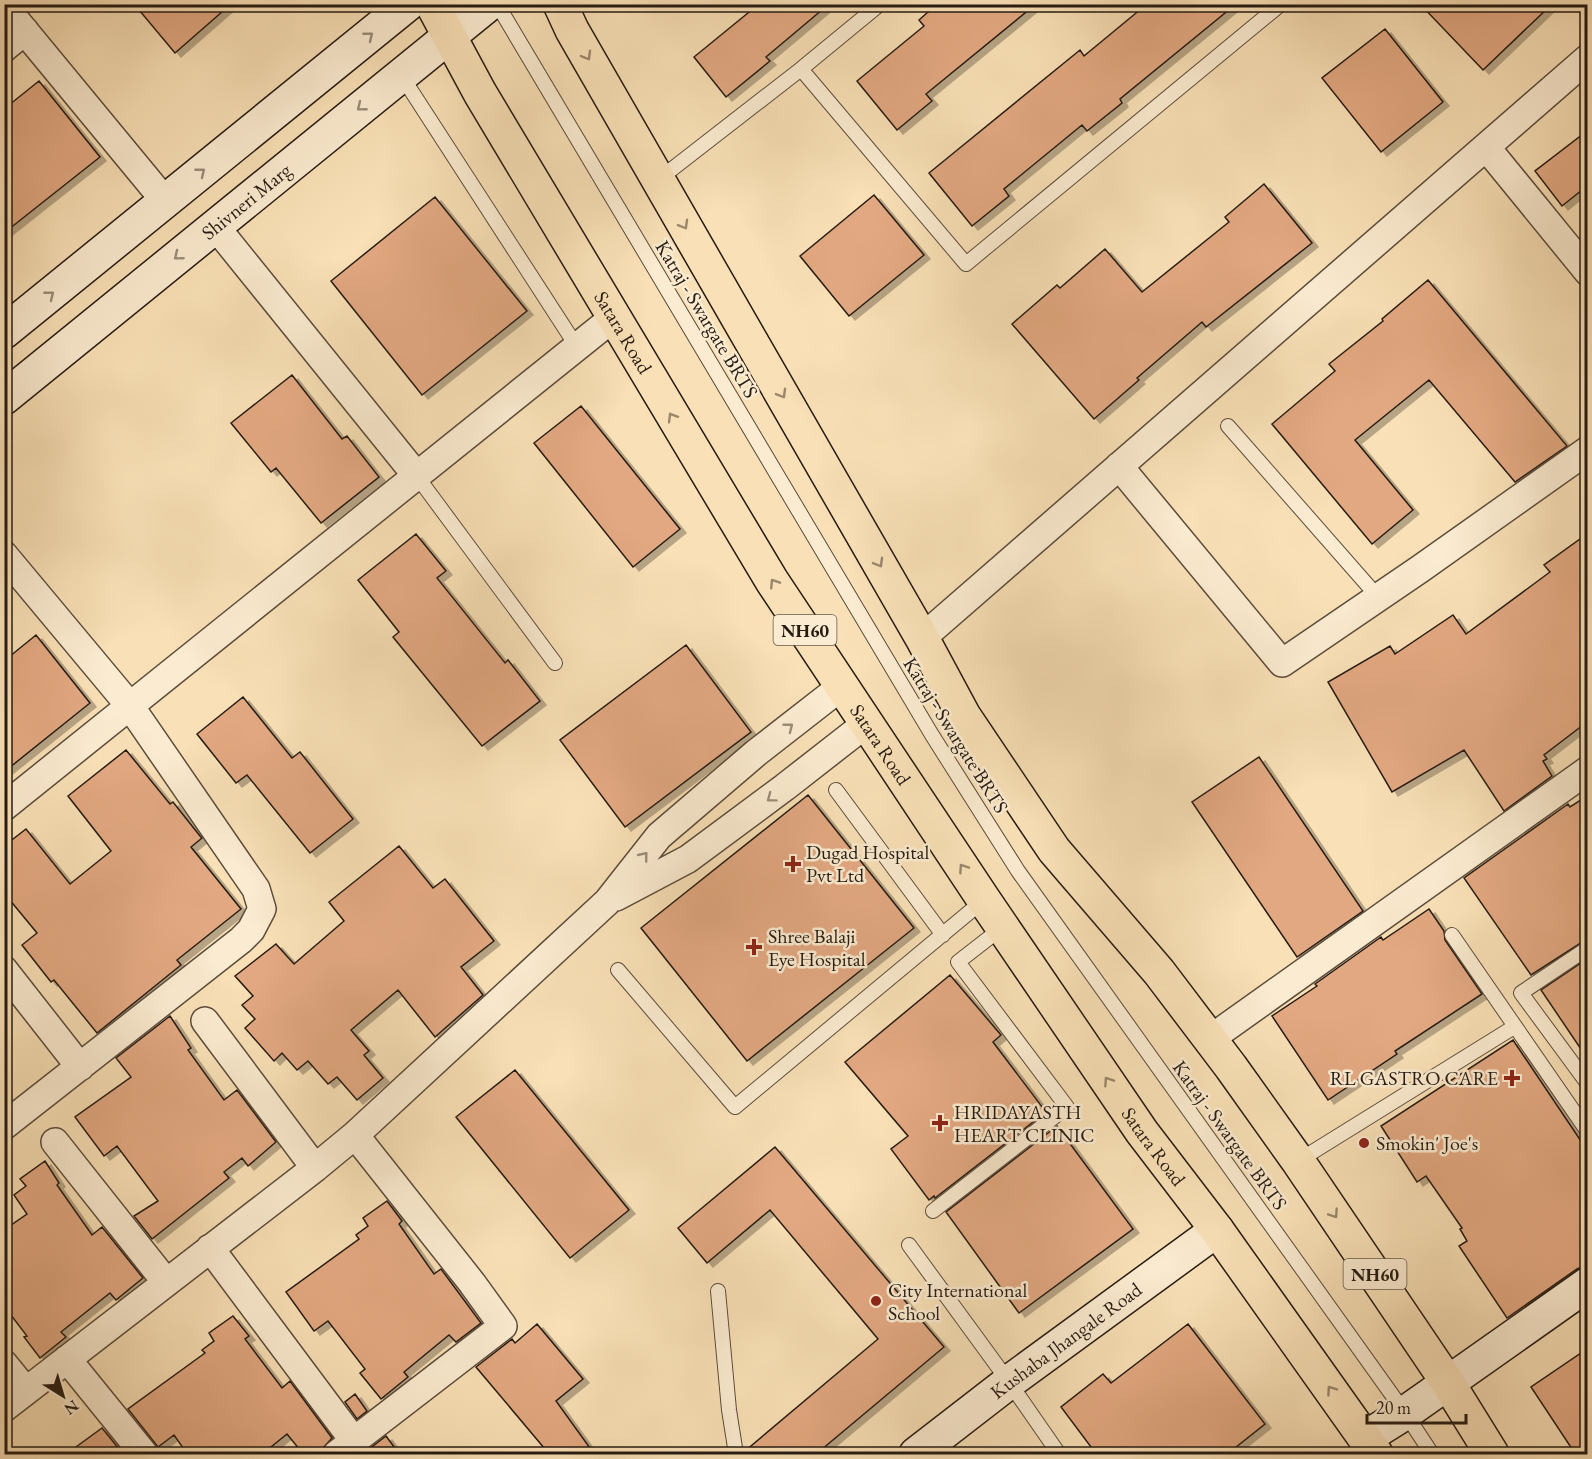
<svg xmlns="http://www.w3.org/2000/svg" width="1592" height="1459" viewBox="0 0 1592 1459" font-family="'EB Garamond',serif">
	<style>
		.building { fill: #e2a881; stroke: #251b13; stroke-width: 1.5; filter: url(#shadow) }
		.lines { fill: none; stroke-linecap: round; stroke-linejoin: round }
		.lane-casing { stroke: #5a4c3c; stroke-width: 16 }
		.street-casing { stroke: #5a4c3c; stroke-width: 30 }
		.secondary-casing { stroke: #251b13; stroke-width: 36 }
		.highway-casing { stroke: #251b13; stroke-width: 36 }
		.lane { stroke: #fbebd0; stroke-width: 14 }
		.street { stroke: #fbebd0; stroke-width: 27 }
		.secondary { stroke: #fbebd0; stroke-width: 33 }
		.highway { stroke: #f9e0b6; stroke-width: 33 }
		.oneway { stroke: #9b8d7b }
		.oneway2 { stroke: #9a876d }
		.poi-dot { fill: #8f2418; stroke: #fbebd0; stroke-width: 2 }
		.labels { text-anchor: middle; dominant-baseline: central; stroke-width: 5; stroke-linejoin: round; paint-order: stroke }
		.shield { fill: #fbebd0; stroke: #65594c; stroke-width: 1.5 }
		.shield-label { font-size: 18px; font-weight: bold; fill: #251b13 }
		.street-label { font-size: 20px; fill: #251b13; stroke: #fbebd0 }
		.poi-label { font-size: 20px; fill: #251b13; stroke: #fbebd0; text-anchor: start }
	</style>
	<defs>
		<filter id="shadow"><feDropShadow dx="6" dy="4" stdDeviation="0" flood-color="#0004"/></filter>
	</defs>
	<rect width="100%" height="100%" fill="#f9e0b6"/>
	<filter id="stains"><feTurbulence type="fractalNoise" baseFrequency=".00333" numOctaves="4"/><feColorMatrix values="0 0 0 0 .2 0 0 0 0 .09 0 0 0 0 .02 0 0 0 .5 -.17"/></filter>
	<radialGradient id="worn" r=".72"><stop offset=".6" stop-color="#630" stop-opacity="0"/><stop offset="1" stop-color="#630" stop-opacity=".3"/></radialGradient>
	<path class="building" d="M 134,4 L 231,4 L 175,53 Z
		M 759,4 L 829,4 L 766,57 L 770,61 L 726,97 L 694,57 Z
		M 937,4 L 1036,4 L 926,94 L 932,101 L 897,130 L 857,81 L 924,26 L 919,20 Z
		M 1147,4 L 1236,4 L 1120,99 L 1122,103 L 1087,131 L 1082,125 L 1004,189 L 1009,196 L 972,226 L 929,173 L 1080,50 L 1084,56 Z
		M 1420,4 L 1552,4 L 1483,70 Z
		M 1385,29 L 1443,102 L 1381,152 L 1322,78 Z
		M 39,81 L 100,157 L 4,233 L 4,109 Z
		M 1587,131 L 1587,186 L 1562,206 L 1535,171 Z
		M 1264,184 L 1312,243 L 1206,327 L 1202,322 L 1137,378 L 1139,380 L 1094,419 L 1012,324 L 1057,285 L 1060,288 L 1105,249 L 1142,292 L 1229,222 L 1225,217 Z
		M 874,195 L 924,255 L 849,316 L 800,256 Z
		M 435,197 L 527,311 L 422,395 L 331,281 Z
		M 1428,280 L 1567,446 L 1515,482 L 1429,380 L 1355,440 L 1413,510 L 1372,544 L 1272,424 L 1335,371 L 1329,364 L 1383,321 L 1382,319 Z
		M 292,375 L 342,439 L 347,436 L 379,477 L 321,523 L 276,468 L 271,472 L 231,423 Z
		M 581,406 L 680,529 L 633,567 L 534,443 Z
		M 416,534 L 446,571 L 437,578 L 505,663 L 508,660 L 540,701 L 482,746 L 393,637 L 399,632 L 358,580 Z
		M 1587,534 L 1587,722 L 1544,755 L 1547,759 L 1543,761 L 1552,776 L 1504,811 L 1464,750 L 1392,792 L 1328,682 L 1390,646 L 1395,654 L 1453,615 L 1466,634 L 1550,572 L 1544,565 Z
		M 36,635 L 90,703 L 4,772 L 4,661 Z
		M 686,645 L 751,732 L 625,827 L 560,740 Z
		M 243,697 L 292,758 L 300,752 L 353,819 L 310,853 L 247,775 L 236,783 L 197,734 Z
		M 126,750 L 170,804 L 173,802 L 200,836 L 202,838 L 191,847 L 241,909 L 177,960 L 181,965 L 97,1033 L 54,980 L 51,982 L 22,945 L 37,933 L 4,893 L 4,846 L 26,829 L 70,884 L 111,851 L 68,796 Z
		M 1259,757 L 1363,911 L 1297,957 L 1192,802 Z
		M 808,795 L 914,928 L 747,1061 L 641,928 Z
		M 1587,796 L 1587,939 L 1531,975 L 1464,878 L 1568,804 L 1570,807 Z
		M 399,846 L 433,888 L 445,879 L 494,941 L 461,967 L 483,995 L 435,1037 L 398,990 L 351,1030 L 369,1051 L 364,1055 L 383,1078 L 357,1100 L 337,1077 L 328,1084 L 308,1061 L 297,1070 L 282,1053 L 274,1061 L 245,1028 L 255,1019 L 242,1005 L 253,996 L 235,976 L 276,944 L 294,964 L 344,921 L 329,902 Z
		M 1429,909 L 1444,931 L 1445,940 L 1482,994 L 1395,1051 L 1397,1054 L 1328,1100 L 1272,1016 L 1317,986 L 1315,984 L 1381,937 L 1383,940 Z
		M 1587,959 L 1587,1058 L 1541,990 Z
		M 950,975 L 1001,1035 L 993,1042 L 1046,1112 L 935,1198 L 934,1196 L 929,1200 L 891,1149 L 908,1136 L 845,1062 Z
		M 170,1016 L 191,1048 L 188,1050 L 224,1100 L 237,1090 L 276,1142 L 248,1166 L 242,1158 L 224,1172 L 229,1178 L 152,1239 L 134,1216 L 158,1201 L 117,1146 L 104,1156 L 75,1117 L 131,1077 L 116,1058 Z
		M 1513,1040 L 1587,1150 L 1587,1265 L 1577,1269 L 1507,1318 L 1459,1246 L 1467,1241 L 1460,1229 L 1462,1228 L 1426,1176 L 1417,1182 L 1381,1126 Z
		M 515,1070 L 629,1210 L 570,1258 L 456,1117 Z
		M 1057,1126 L 1133,1229 L 1019,1313 L 946,1212 Z
		M 775,1147 L 944,1347 L 815,1455 L 745,1455 L 745,1451 L 878,1339 L 770,1210 L 707,1263 L 678,1228 Z
		M 45,1161 L 59,1183 L 57,1185 L 92,1235 L 102,1227 L 143,1278 L 116,1300 L 110,1293 L 61,1332 L 66,1337 L 40,1358 L 24,1337 L 27,1336 L 4,1306 L 4,1230 L 27,1214 L 14,1195 L 26,1186 L 20,1179 Z
		M 387,1201 L 402,1221 L 399,1224 L 434,1274 L 441,1269 L 481,1323 L 456,1342 L 449,1335 L 404,1372 L 408,1377 L 381,1399 L 360,1373 L 365,1369 L 328,1321 L 314,1331 L 286,1292 L 359,1239 L 356,1235 L 368,1226 L 363,1218 Z
		M 233,1316 L 249,1336 L 245,1339 L 282,1388 L 290,1381 L 332,1438 L 323,1448 L 322,1455 L 304,1455 L 287,1434 L 261,1455 L 188,1455 L 174,1435 L 158,1447 L 128,1409 L 205,1353 L 202,1350 L 214,1341 L 209,1333 Z
		M 537,1324 L 583,1379 L 556,1401 L 595,1455 L 550,1455 L 476,1367 L 512,1339 L 515,1343 Z
		M 1188,1324 L 1265,1424 L 1226,1455 L 1097,1455 L 1061,1407 L 1103,1374 L 1111,1383 Z
		M 1587,1349 L 1587,1455 L 1576,1455 L 1531,1387 Z
		M 355,1394 L 367,1411 L 357,1419 L 345,1402 Z
		M 102,1428 L 124,1455 L 65,1455 Z
		M 386,1436 L 400,1455 L 362,1455 L 364,1453 Z"/>
	<g class="lines">
		<defs>
			<path id="lane" d="M 497,4 L 932,735 L 1018,871 L 1405,1413 L 1432,1454
				M 801,69 L 966,264 L 1281,4
				M 401,75 L 577,347
				M 658,180 L 801,69 L 880,4
				M 1228,426 L 1378,597
				M 416,475 L 555,663
				M 836,790 L 943,935
				M 1452,935 L 1588,1132
				M 1588,948 L 1521,993 L 1588,1084
				M 618,970 L 735,1107 L 984,900
				M 1298,1161 L 1514,1027
				M 933,1211 L 1067,1107 L 958,962 L 1003,927
				M 909,1245 L 1009,1382 L 1059,1454
				M 718,1291 L 729,1410 L 736,1454"/>
			<path id="street" d="M 4,6 L 165,201
				M 4,48 L 25,31
				M 1486,147 L 1588,272
				M 215,226 L 416,475
				M 1119,466 L 1282,663 L 1420,569 L 1588,450
				M 4,555 L 130,706 L 256,889 L 262,909 L 251,930 L 241,940 L 4,1126
				M 922,638 L 1588,58
				M 4,807 L 613,318
				M 616,897 L 688,859 L 785,787 L 867,723
				M 4,970 L 80,1067
				M 205,1021 L 315,1168
				M 1210,1039 L 1588,770
				M 55,1142 L 166,1282
				M 210,1248 L 354,1441
				M 67,1359 L 144,1454
				M 4,1364 L 26,1391
				M 4,1408 L 315,1168 L 355,1135 L 607,902 L 659,836 L 756,753 L 842,686
				M 337,1454 L 503,1326 L 472,1283 L 355,1135"/>
			<g id="secondary">
				<path d="M 4,332 L 408,4"/>
				<path id="s1" d="M 4,398 L 489,4"/>
				<path d="M 1365,1438 L 1405,1413 L 1588,1284"/>
				<path id="s2" d="M 916,1454 L 1009,1382 L 1217,1230"/>
			</g>
			<g id="highway">
				<path id="s3" d="M 432,4 L 480,93 L 772,581 L 984,900 L 1142,1132 L 1217,1230 L 1376,1454"/>
				<path d="M 560,4 L 572,30 L 922,638 L 964,716 L 1054,850 L 1159,972 L 1231,1067 L 1298,1161 L 1448,1383 L 1492,1454"/>
			</g>
		</defs>
		<use href="#lane" class="lane-casing"/>
		<use href="#street" class="street-casing"/>
		<use href="#secondary" class="secondary-casing"/>
		<use href="#highway" class="highway-casing"/>
		<use href="#lane" class="lane"/>
		<use href="#street" class="street"/>
		<use href="#secondary" class="secondary"/>
		<use href="#highway" class="highway"/>
	</g>
	<defs><path id="oneway-chevron" d="M-2-3.5L2.5 0L-2 3.5" fill="none" stroke-width="1.6" stroke-linecap="round" stroke-linejoin="round" transform="scale(1.5)"/></defs>
	<g class="oneway">
		<use href="#oneway-chevron" transform="translate(369 36) rotate(-39)"/>
		<use href="#oneway-chevron" transform="translate(361 107) rotate(141)"/>
		<use href="#oneway-chevron" transform="translate(201 172) rotate(-39)"/>
		<use href="#oneway-chevron" transform="translate(178 256) rotate(141)"/>
		<use href="#oneway-chevron" transform="translate(50 295) rotate(-39)"/>
		<use href="#oneway-chevron" transform="translate(789 727) rotate(-38)"/>
		<use href="#oneway-chevron" transform="translate(771 798) rotate(143)"/>
		<use href="#oneway-chevron" transform="translate(644 856) rotate(-51)"/>
	</g>
	<g class="oneway2">
		<use href="#oneway-chevron" transform="translate(587 56) rotate(60)"/>
		<use href="#oneway-chevron" transform="translate(684 225) rotate(60)"/>
		<use href="#oneway-chevron" transform="translate(782 394) rotate(60)"/>
		<use href="#oneway-chevron" transform="translate(672 417) rotate(-121)"/>
		<use href="#oneway-chevron" transform="translate(879 563) rotate(60)"/>
		<use href="#oneway-chevron" transform="translate(774 583) rotate(-123)"/>
		<use href="#oneway-chevron" transform="translate(963 868) rotate(-124)"/>
		<use href="#oneway-chevron" transform="translate(1108 1081) rotate(-124)"/>
		<use href="#oneway-chevron" transform="translate(1334 1214) rotate(56)"/>
		<use href="#oneway-chevron" transform="translate(1331 1390) rotate(-125)"/>
	</g>
	<g class="poi-dot">
		<path d="M790 855h6v6h6v6h-6v6h-6v-6h-6v-6h6z"/>
		<path d="M751 938h6v6h6v6h-6v6h-6v-6h-6v-6h6z"/>
		<path d="M1509 1069h6v6h6v6h-6v6h-6v-6h-6v-6h6z"/>
		<path d="M937 1114h6v6h6v6h-6v6h-6v-6h-6v-6h6z"/>
		<circle cx="1364" cy="1143" r="6"/>
		<circle cx="876" cy="1301" r="6"/>
	</g>
	<g class="labels">
		<g class="shield">
			<rect x="773.5" y="615" width="63" height="30" rx="4.5"/>
			<rect x="1343.5" y="1259" width="63" height="30" rx="4.5"/>
		</g>
		<g class="shield-label">
			<text x="805" y="630">NH60</text>
			<text x="1375" y="1274">NH60</text>
		</g>
		<g class="street-label">
			<text stroke="none"><textPath href="#s1" startOffset="312">Shivneri Marg</textPath></text>
			<text transform="translate(707 319) rotate(59)">Katraj - Swargate BRTS</text>
			<text stroke="none"><textPath href="#s3" startOffset="380">Satara Road</textPath></text>
			<text transform="translate(956 735) rotate(58)">Katraj - Swargate BRTS</text>
			<text stroke="none"><textPath href="#s3" startOffset="866">Satara Road</textPath></text>
			<text transform="translate(1230 1135) rotate(54)">Katraj - Swargate BRTS</text>
			<text stroke="none"><textPath href="#s3" startOffset="1352">Satara Road</textPath></text>
			<text stroke="none"><textPath href="#s2" startOffset="188">Kushaba Jhangale Road</textPath></text>
		</g>
		<g class="poi-label">
			<text x="806" y="852">Dugad Hospital<tspan x="806" dy="23">Pvt Ltd</tspan></text>
			<text x="768" y="936">Shree Balaji<tspan x="768" dy="23">Eye Hospital</tspan></text>
			<text x="1498" y="1078" text-anchor="end">RL GASTRO CARE</text>
			<text x="954" y="1112">HRIDAYASTH<tspan x="954" dy="23">HEART CLINIC</tspan></text>
			<text x="1376" y="1143">Smokin' Joe's</text>
			<text x="888" y="1290">City International<tspan x="888" dy="23">School</tspan></text>
		</g>
	</g>
	<rect width="1592" height="1459" fill="none" stroke="#f9e0b6" stroke-width="24"/>
	<rect x="6" y="6" width="1580" height="1447" fill="none" stroke="#251b13" stroke-width="3"/>
	<rect x="12" y="12" width="1568" height="1435" fill="none" stroke="#251b13" stroke-width="1.5"/>
	<g transform="translate(63 1396) rotate(143)" stroke="#fbebd0" stroke-width="4.5" paint-order="stroke">
	<path d="M0-4.5L10 22L0 15L-10 22Z" fill="#251b13"/>
	<text y="-9" font-size="16" font-weight="bold" text-anchor="middle" fill="#251b13">N</text>
	</g>
	<path d="M1367 1414v9h99v-9" fill="none" stroke="#251b13" stroke-width="3"/>
	<text x="1376" y="1414" font-size="18" fill="#251b13" stroke="#fbebd0" stroke-width="4.5" paint-order="stroke">20 m</text>
	<rect width="100%" height="100%" filter="url(#stains)"/>
	<rect width="100%" height="100%" fill="url(#worn)"/>
</svg>
